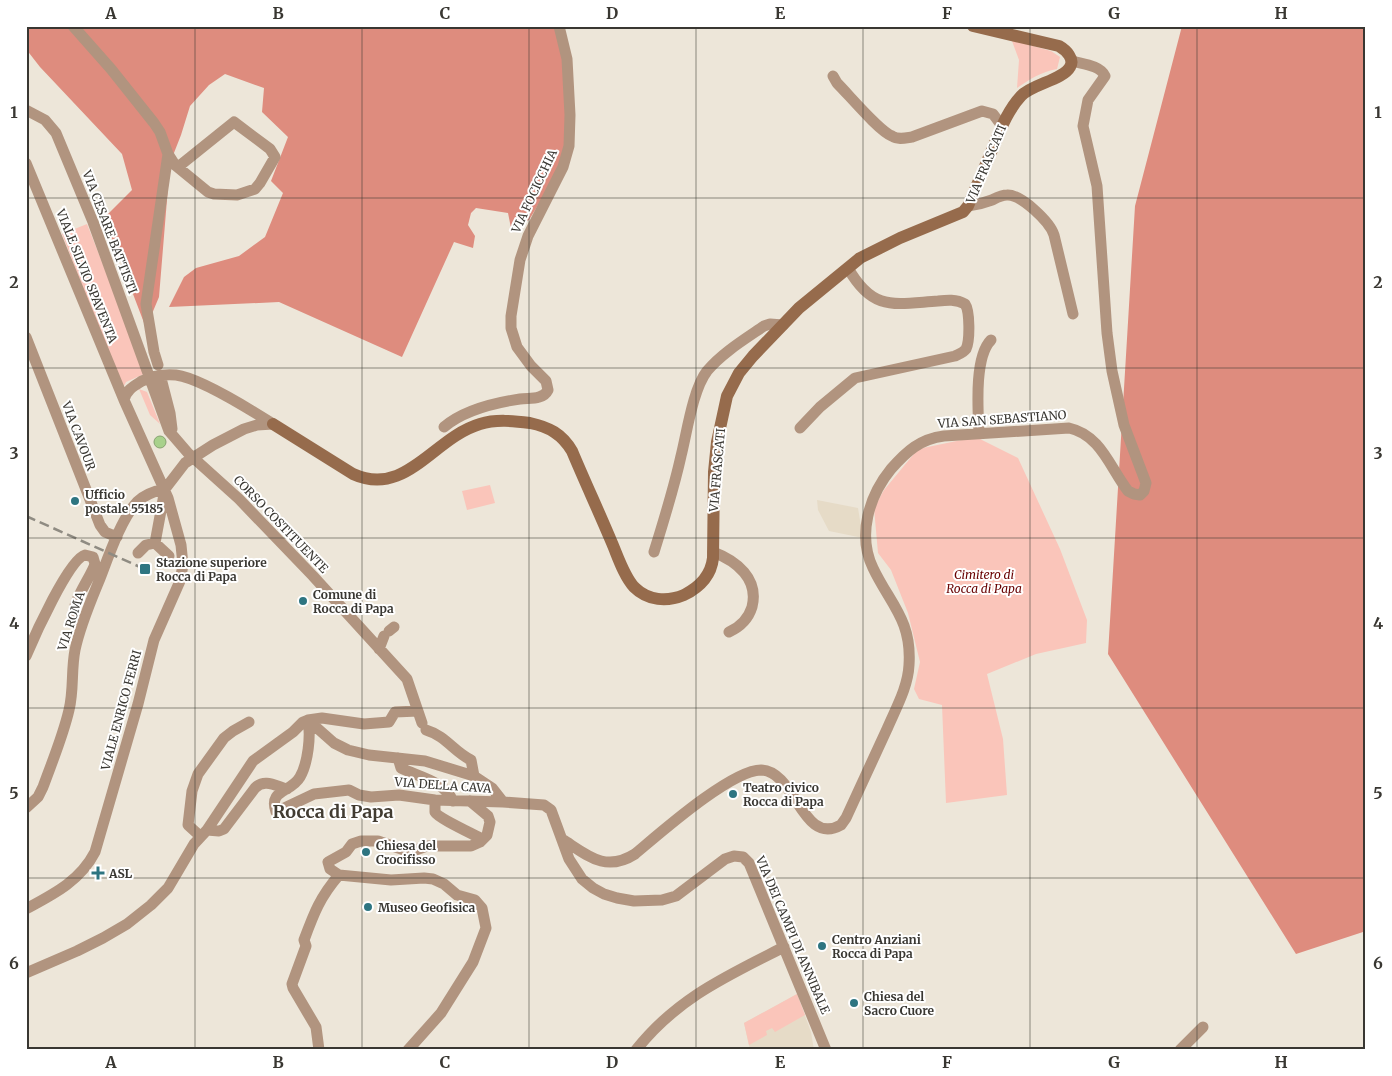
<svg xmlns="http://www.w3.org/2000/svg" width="1392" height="1076" viewBox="0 0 1392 1076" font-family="Merriweather,serif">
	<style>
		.built { fill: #e6dbc7 }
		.green { fill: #fac5ba }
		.forest { fill: #de8c7e }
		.water { fill: #a8d18c; stroke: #87a371 }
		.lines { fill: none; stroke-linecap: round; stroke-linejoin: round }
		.minor { stroke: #b1947f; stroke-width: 11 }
		.secondary { stroke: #966b4c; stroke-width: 12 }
		.rail { stroke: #8f8b82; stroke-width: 2.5; stroke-dasharray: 10 5; stroke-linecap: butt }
		.grid { fill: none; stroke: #393732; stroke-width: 1; stroke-opacity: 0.55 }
		.poi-dot { fill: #2e7581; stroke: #fff; stroke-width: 2 }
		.labels { text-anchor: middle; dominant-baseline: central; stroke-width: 4; stroke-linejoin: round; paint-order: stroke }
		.street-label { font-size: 12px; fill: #393732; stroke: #fff }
		.poi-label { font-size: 12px; font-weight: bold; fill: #393732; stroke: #fff; text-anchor: start }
		.park-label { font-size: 12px; font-style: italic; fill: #680100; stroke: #fff }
		.district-label { font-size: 18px; font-weight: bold; fill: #423c32; stroke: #fff }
		.neatline { fill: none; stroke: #393732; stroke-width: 2 }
		.grid-label { font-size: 16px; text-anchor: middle; font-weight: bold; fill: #393732 }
	</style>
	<rect width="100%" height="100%" fill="#ede6d9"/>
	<path class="built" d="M 817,500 L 858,508 L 863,538 L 829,531 L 818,510 Z
		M 797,994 L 811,1032 L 814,1050 L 750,1050 L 744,1023 Z"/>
	<path class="green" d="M 1012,41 L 1015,41 L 1051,51 L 1060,57 L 1057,69 C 1041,72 1030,79 1017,88 L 1019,60 Z
		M 87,224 L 145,371 L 144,374 L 126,382 L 124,386 L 114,368 L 62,234 Z
		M 139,389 L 147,392 L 160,424 L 150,415 Z
		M 976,437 L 1018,458 L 1060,549 L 1087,620 L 1086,643 L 1036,654 L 987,674 L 1003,739 L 1007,795 L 946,803 L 942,705 L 919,699 L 914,689 L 920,662 L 908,613 L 891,570 L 878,553 L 874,508 L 884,490 L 918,449 Z
		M 490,485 L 495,503 L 467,510 L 462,491 Z
		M 797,994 L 805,1015 L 775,1032 L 772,1028 L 766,1031 L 767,1035 L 749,1045 L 744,1023 Z"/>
	<path class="forest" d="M 26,26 L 556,26 L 564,62 L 568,130 L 558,172 L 529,220 L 511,228 L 508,213 L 476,208 L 471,213 L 468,225 L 475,236 L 473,248 L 454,242 L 402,357 L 279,302 L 169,307 L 184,277 L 196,268 L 239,256 L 265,237 L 283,193 L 271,181 L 288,137 L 262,112 L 264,88 L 225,74 L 209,85 L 190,106 L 181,135 L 170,163 L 159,297 L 146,328 L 104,218 L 132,190 L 122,154 L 40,67 L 26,49 Z
		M 1182,26 L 1366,26 L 1366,931 L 1296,954 L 1108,654 L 1135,206 Z"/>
	<path class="water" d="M154 442a6 6 0 1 1 12 0a6 6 0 1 1-12 0Z"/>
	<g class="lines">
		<path class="minor" d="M 73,26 L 111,69 L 154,123 L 160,132 L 168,154 L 175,165 L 208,192 L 214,194 L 237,195 L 255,189 L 260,183 L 275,157 L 270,149 L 234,122 L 178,167
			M 833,76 L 837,83 C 849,95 879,131 892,136 C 898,140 905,138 912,137 L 982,111 L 993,114 L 1002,126
			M 26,110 L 45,120 L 56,133 L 93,222 L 169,431 L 188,453 L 239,499 L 313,576 L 407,679 L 422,723
			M 26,163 L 124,400
			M 968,206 C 976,205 984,203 992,200 C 996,198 1001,195 1007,195 C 1021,194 1050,222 1054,235 L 1073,314
			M 26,337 L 100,525 L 105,532 L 117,537
			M 158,365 L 154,352 L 146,304 L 168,154
			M 162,382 L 170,413 L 172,429
			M 444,427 C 464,410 493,403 520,399 C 526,398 533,399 539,397 C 544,396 546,394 548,390 L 546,381 L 531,366 L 517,347 L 511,328 L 511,316 L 520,260 L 528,236 L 563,167 L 569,146 L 570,115 L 567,59 L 559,26
			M 800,428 L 820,407 L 855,378 L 955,356 C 959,354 963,353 966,349 C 970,341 970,311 965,304 C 956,299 947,300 938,301 C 894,304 873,312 848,268
			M 979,433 C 978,410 974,357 991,340
			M 155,543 L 169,556
			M 654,552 C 664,520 674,488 681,456 C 687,432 693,389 707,371 C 722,353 745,339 764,326 L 770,324 L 783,325
			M 713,552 C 737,561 759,579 752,607 C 748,620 740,627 729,632
			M 138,553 L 146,545 L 155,543 L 165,489 L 185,463 L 213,445 L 244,429 L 257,425 L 273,424
			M 389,631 L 394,627
			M 379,649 L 384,636
			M 26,656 C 34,637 69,559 85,555 L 93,557 L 95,564 C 91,578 64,611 77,623 L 81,622 L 84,618
			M 308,720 C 311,736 308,763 300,777 C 291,793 268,789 276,812 L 314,794 L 349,790 L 359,795 L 371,797 L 399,795 L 435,800 L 503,802 L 544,805 L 551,810 L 569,859 L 582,879 L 593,888 L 604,894 L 617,898 L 634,901 L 662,900 L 676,896 L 725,859 L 734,856 L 743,857 L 749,863 L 826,1050
			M 308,720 L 334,743 L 348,750 L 369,755 L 425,761 L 474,776
			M 426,730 C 446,736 454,752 471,760 L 474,776 L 492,788 L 503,802
			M 398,758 L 401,768 C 419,777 444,781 453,801
			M 435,800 L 435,812 C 438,818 473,834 482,839
			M 26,808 L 38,797 L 43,787 C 52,762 63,736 69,710 C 74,690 71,670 75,650 C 80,626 90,603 99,581 C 108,558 121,519 137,502 C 144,495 155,491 165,489
			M 207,830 L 219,831 L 224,829 L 255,788 C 264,778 276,786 287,789
			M 200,836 L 188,825 L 192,791 L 198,774 L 224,738 L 233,731 L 249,722
			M 562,839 C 587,855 605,873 635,854 C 659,834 731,770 761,770 C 796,771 802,847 841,825 L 846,818 C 860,788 873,759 887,729 C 896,708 908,687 909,665 C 912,620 890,604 873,568 C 857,535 869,496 891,469 C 907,451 920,439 944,436 L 1069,428 C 1101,435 1110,468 1128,491 L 1134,494 L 1140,495 L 1144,491 L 1146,483 L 1124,425 L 1112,371 L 1107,333 L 1097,186 L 1083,126 L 1088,100 L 1105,76 C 1100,65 1082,64 1072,61
			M 339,875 L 391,880 L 424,878 L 433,879 L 444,884 L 457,895 L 475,900 L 482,908 L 486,928 L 473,962 L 441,1013 L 408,1050
			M 26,909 C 54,894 80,881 95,852 L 138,704 L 154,640 L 180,581 L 183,565 L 181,545 L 168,498 L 124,400 C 126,390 134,386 142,381 C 152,376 164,374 176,375 C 200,378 251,410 273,424
			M 26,973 L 77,951 L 103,938 L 127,924 L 151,905 L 168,888 L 194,844 L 207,830 L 253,761 L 293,732 L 303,722 L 308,720 L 322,718 L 364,724 L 389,722 L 395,712 L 418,711
			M 319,1050 L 316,1027 L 293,988 L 292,984 L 306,946 L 304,940 C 314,913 320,897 339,875 L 330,869 L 328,862 L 346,852 L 352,844 L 361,841 L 378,841 L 410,852 L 427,846 L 471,846 L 480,842 L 487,835 L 490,822 L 488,816 L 470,801
			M 636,1050 C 677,998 727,976 784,947
			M 1180,1050 L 1203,1027"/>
		<path class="secondary" d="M 273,424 L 353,474 C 406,498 433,438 480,424 C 496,419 514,421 530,423 C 549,427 562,434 572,451 C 585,482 599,512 612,543 C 618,557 624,576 634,587 C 648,601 667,602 684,595 C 700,587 711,576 713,558 L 714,472 L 717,442 L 727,396 L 739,373 L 753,356 L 799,308 L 860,258 L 900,238 L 963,212 L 968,206 C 976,187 984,169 992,150 C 1000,131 1007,111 1021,96 C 1032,84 1063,80 1070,67 C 1075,59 1066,50 1059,46 L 973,26"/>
		<path class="rail" d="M 26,516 L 149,571"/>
	</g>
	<path class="grid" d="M 195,26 L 195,1050M 362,26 L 362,1050M 529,26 L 529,1050M 696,26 L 696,1050M 863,26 L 863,1050M 1030,26 L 1030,1050M 1197,26 L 1197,1050M 26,198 L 1366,198M 26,368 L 1366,368M 26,538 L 1366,538M 26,708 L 1366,708M 26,878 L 1366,878"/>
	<g class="poi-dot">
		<circle cx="75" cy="501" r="5"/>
		<rect x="139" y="563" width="12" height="12" rx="2.5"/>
		<circle cx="303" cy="601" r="5"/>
		<circle cx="733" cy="794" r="5"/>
		<circle cx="366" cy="852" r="5"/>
		<path d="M95.5 865.5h5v5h5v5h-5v5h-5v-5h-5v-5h5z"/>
		<circle cx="368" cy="907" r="5"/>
		<circle cx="822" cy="946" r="5"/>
		<circle cx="854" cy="1003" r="5"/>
	</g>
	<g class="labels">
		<g class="street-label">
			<text transform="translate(986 164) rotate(-67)">VIA FRASCATI</text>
			<text transform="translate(534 191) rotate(-65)">VIA FOCICCHIA</text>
			<text transform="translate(110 232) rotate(69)">VIA CESARE BATTISTI</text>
			<text transform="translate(87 276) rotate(68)">VIALE SILVIO SPAVENTA</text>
			<text transform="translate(1002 419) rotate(-4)">VIA SAN SEBASTIANO</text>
			<text transform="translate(79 436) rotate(69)">VIA CAVOUR</text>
			<text transform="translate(717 470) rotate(-85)">VIA FRASCATI</text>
			<text transform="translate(281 524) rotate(46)">CORSO COSTITUENTE</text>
			<text transform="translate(71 621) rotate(-72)">VIA ROMA</text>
			<text transform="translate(121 710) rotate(-75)">VIALE ENRICO FERRI</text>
			<text transform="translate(443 785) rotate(4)">VIA DELLA CAVA</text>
			<text transform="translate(793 935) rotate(67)">VIA DEI CAMPI DI ANNIBALE</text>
		</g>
		<g class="poi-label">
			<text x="85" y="494">Ufficio<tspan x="85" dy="14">postale 55185</tspan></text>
			<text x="156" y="562">Stazione superiore<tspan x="156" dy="14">Rocca di Papa</tspan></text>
			<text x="313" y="594">Comune di<tspan x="313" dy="14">Rocca di Papa</tspan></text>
			<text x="743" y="787">Teatro civico<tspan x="743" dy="14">Rocca di Papa</tspan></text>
			<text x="376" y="845">Chiesa del<tspan x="376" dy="14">Crocifisso</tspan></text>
			<text x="109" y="873">ASL</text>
			<text x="378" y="907">Museo Geofisica</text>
			<text x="832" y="939">Centro Anziani<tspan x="832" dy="14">Rocca di Papa</tspan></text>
			<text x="864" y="996">Chiesa del<tspan x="864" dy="14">Sacro Cuore</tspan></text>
		</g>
		<g class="park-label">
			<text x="984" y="574">Cimitero di<tspan x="984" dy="14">Rocca di Papa</tspan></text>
		</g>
		<g class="district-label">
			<text x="333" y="811">Rocca di Papa</text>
		</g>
	</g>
	<rect width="1392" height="1076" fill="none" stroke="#ffffff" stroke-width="55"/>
	<rect x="28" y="28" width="1336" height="1020" class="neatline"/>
	<g class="grid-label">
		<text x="111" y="19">A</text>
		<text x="278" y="19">B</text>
		<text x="445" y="19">C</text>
		<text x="612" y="19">D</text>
		<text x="780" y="19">E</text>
		<text x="947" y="19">F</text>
		<text x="1114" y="19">G</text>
		<text x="1281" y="19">H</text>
		<text x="14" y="118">1</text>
		<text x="1378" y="118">1</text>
		<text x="14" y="288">2</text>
		<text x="1378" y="288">2</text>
		<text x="14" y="459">3</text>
		<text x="1378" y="459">3</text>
		<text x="14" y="629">4</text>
		<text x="1378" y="629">4</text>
		<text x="14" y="799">5</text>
		<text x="1378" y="799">5</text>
		<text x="14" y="969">6</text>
		<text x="1378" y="969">6</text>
		<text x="111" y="1068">A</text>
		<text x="278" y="1068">B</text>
		<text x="445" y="1068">C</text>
		<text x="612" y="1068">D</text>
		<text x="780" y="1068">E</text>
		<text x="947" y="1068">F</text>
		<text x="1114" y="1068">G</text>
		<text x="1281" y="1068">H</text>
	</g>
</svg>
